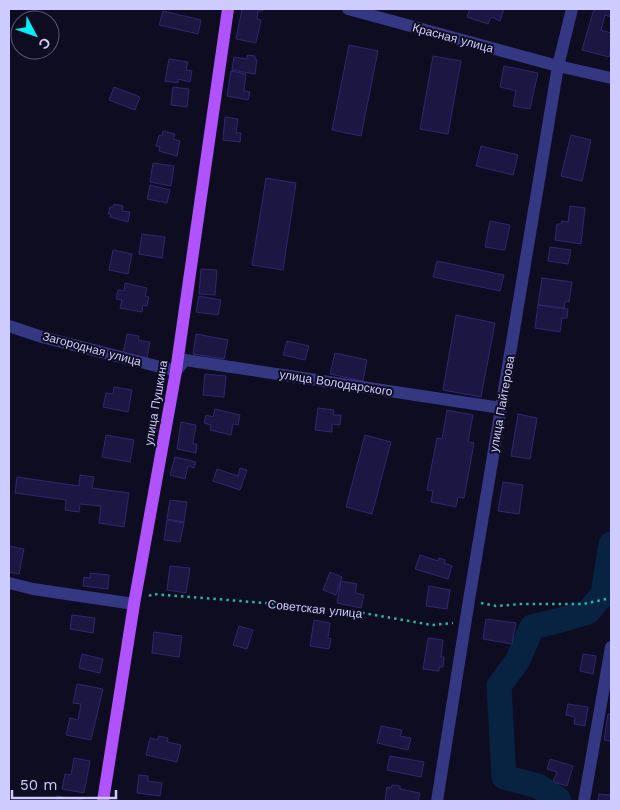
<svg xmlns="http://www.w3.org/2000/svg" width="620" height="810" viewBox="0 0 620 810" font-family="'Work Sans',sans-serif">
	<style>
		.lines { fill: none; stroke-linecap: round; stroke-linejoin: round }
		.river { stroke: #082242; stroke-width: 25 }
		.building { fill: #1c1742; stroke: #302770 }
		.path { stroke: #27b7a3; stroke-width: 2.5; stroke-dasharray: 2.5 4; stroke-linecap: butt }
		.minor { stroke: #343782; stroke-width: 12 }
		.major { stroke: #b152ff; stroke-width: 12 }
		.labels { text-anchor: middle; dominant-baseline: central; stroke-width: 4; stroke-linejoin: round; paint-order: stroke }
		.street-label { font-size: 12px; fill: #cdcbff; stroke: #0e0c20 }
	</style>
	<rect width="100%" height="100%" fill="#0e0c20"/>
	<g class="lines">
		<path class="river" d="M 559,801 L 558,799 L 538,786 L 504,777 L 499,686 L 518,660 L 532,627 L 561,620 L 588,612 L 603,594 L 611,544"/>
	</g>
	<path class="building" d="M 242,9 L 263,9 L 263,11 L 258,11 L 257,19 L 261,20 L 256,43 L 236,39 Z
		M 470,9 L 504,9 L 500,21 L 491,17 L 488,24 L 467,17 Z
		M 594,9 L 611,9 L 611,17 L 605,15 L 601,30 L 611,33 L 611,48 L 609,57 L 582,50 Z
		M 163,11 L 201,20 L 198,34 L 159,25 Z
		M 349,45 L 378,51 L 361,136 L 332,130 Z
		M 247,55 L 255,56 L 255,59 L 257,60 L 255,74 L 232,70 L 234,57 L 247,59 Z
		M 433,56 L 461,61 L 448,134 L 420,129 Z
		M 169,59 L 188,62 L 186,70 L 192,71 L 190,82 L 178,79 L 178,83 L 165,81 Z
		M 504,66 L 538,73 L 530,109 L 513,106 L 516,91 L 500,87 Z
		M 231,71 L 246,74 L 244,91 L 250,92 L 248,100 L 227,96 Z
		M 114,87 L 140,97 L 135,110 L 109,100 Z
		M 173,87 L 189,89 L 187,107 L 171,105 Z
		M 225,117 L 238,119 L 236,133 L 241,133 L 240,142 L 223,140 Z
		M 163,131 L 175,134 L 173,139 L 180,141 L 177,156 L 159,151 L 160,147 L 156,146 L 159,135 L 162,136 Z
		M 571,135 L 591,140 L 582,181 L 561,176 Z
		M 481,146 L 518,155 L 513,175 L 476,166 Z
		M 153,163 L 174,166 L 171,186 L 150,182 Z
		M 266,178 L 296,183 L 283,270 L 252,265 Z
		M 150,185 L 170,190 L 167,203 L 147,199 Z
		M 114,204 L 123,206 L 122,211 L 130,212 L 128,222 L 110,217 L 111,214 L 108,214 L 110,207 L 113,207 Z
		M 570,206 L 585,208 L 581,244 L 555,240 L 557,224 L 561,224 L 562,221 L 568,222 Z
		M 490,221 L 510,225 L 505,250 L 485,247 Z
		M 142,234 L 165,237 L 162,258 L 139,254 Z
		M 550,247 L 571,250 L 568,264 L 548,261 Z
		M 113,250 L 132,254 L 128,274 L 109,270 Z
		M 437,261 L 504,275 L 500,291 L 433,277 Z
		M 201,269 L 217,270 L 215,295 L 199,294 Z
		M 542,278 L 572,282 L 569,302 L 565,301 L 564,308 L 538,305 Z
		M 125,283 L 147,288 L 145,296 L 149,297 L 147,306 L 143,305 L 142,312 L 120,308 L 122,300 L 116,299 L 118,290 L 124,291 Z
		M 199,296 L 221,300 L 218,315 L 196,312 Z
		M 538,305 L 568,309 L 567,318 L 562,318 L 560,332 L 535,328 Z
		M 456,315 L 495,323 L 481,397 L 443,390 Z
		M 127,334 L 139,336 L 138,340 L 150,342 L 147,358 L 123,354 Z
		M 196,334 L 228,340 L 224,359 L 193,354 Z
		M 287,341 L 309,346 L 305,360 L 283,355 Z
		M 335,353 L 367,360 L 363,381 L 330,374 Z
		M 205,374 L 226,376 L 224,397 L 203,395 Z
		M 114,387 L 132,390 L 128,412 L 103,407 L 106,393 L 113,394 Z
		M 318,408 L 334,410 L 333,415 L 341,415 L 340,425 L 332,424 L 332,432 L 315,430 Z
		M 215,409 L 240,415 L 238,425 L 233,424 L 231,435 L 210,430 L 211,425 L 204,423 L 206,415 L 213,417 Z
		M 447,410 L 473,415 L 468,442 L 474,443 L 464,498 L 458,497 L 456,507 L 431,502 L 433,491 L 427,490 L 437,438 L 442,439 Z
		M 518,414 L 537,418 L 530,459 L 511,456 Z
		M 181,422 L 196,425 L 193,444 L 197,444 L 196,453 L 177,449 Z
		M 106,435 L 134,440 L 130,462 L 102,457 Z
		M 365,435 L 391,442 L 372,514 L 346,507 Z
		M 175,457 L 196,462 L 194,468 L 188,466 L 185,479 L 170,475 Z
		M 240,468 L 247,470 L 240,490 L 213,481 L 217,469 L 238,476 Z
		M 80,475 L 94,477 L 92,488 L 129,493 L 124,527 L 99,523 L 101,506 L 80,504 L 79,512 L 65,510 L 66,500 L 15,493 L 17,477 L 79,486 Z
		M 503,482 L 523,485 L 519,514 L 498,511 Z
		M 170,500 L 187,502 L 184,522 L 167,519 Z
		M 167,520 L 184,523 L 180,542 L 164,540 Z
		M 9,546 L 24,549 L 19,574 L 9,572 Z
		M 420,555 L 438,561 L 439,558 L 445,560 L 444,563 L 452,566 L 448,579 L 415,569 Z
		M 170,566 L 190,568 L 186,593 L 167,590 Z
		M 330,572 L 342,577 L 336,595 L 323,590 Z
		M 90,573 L 109,575 L 108,589 L 83,586 L 84,577 L 90,578 Z
		M 341,581 L 357,584 L 355,593 L 364,595 L 361,608 L 337,603 Z
		M 429,586 L 450,590 L 447,609 L 426,606 Z
		M 72,615 L 95,618 L 93,633 L 70,629 Z
		M 486,619 L 516,623 L 512,644 L 483,639 Z
		M 314,620 L 330,623 L 328,638 L 331,639 L 329,649 L 310,646 Z
		M 239,626 L 253,630 L 247,649 L 233,645 Z
		M 154,632 L 182,636 L 179,657 L 152,653 Z
		M 428,638 L 443,640 L 441,657 L 444,657 L 443,667 L 439,667 L 439,671 L 423,669 Z
		M 82,654 L 103,659 L 100,673 L 79,668 Z
		M 583,654 L 596,656 L 593,674 L 580,671 Z
		M 77,684 L 103,689 L 91,740 L 66,735 L 70,718 L 78,720 L 81,704 L 73,703 Z
		M 568,704 L 588,707 L 585,726 L 574,724 L 575,717 L 566,715 Z
		M 608,714 L 611,715 L 611,741 L 604,740 Z
		M 381,726 L 402,730 L 400,736 L 411,738 L 408,750 L 377,743 Z
		M 159,736 L 168,738 L 167,742 L 181,745 L 177,762 L 146,755 L 150,738 L 157,740 Z
		M 390,756 L 424,762 L 421,777 L 387,770 Z
		M 74,758 L 90,761 L 84,793 L 62,789 L 65,774 L 71,775 Z
		M 550,759 L 573,766 L 567,786 L 553,782 L 557,772 L 547,769 Z
		M 139,775 L 148,776 L 148,781 L 162,783 L 160,796 L 137,793 Z
		M 392,785 L 400,786 L 400,789 L 420,793 L 418,801 L 385,801 L 387,787 L 391,788 Z
		M 599,794 L 611,795 L 611,801 L 598,801 Z
		M 57,796 L 83,800 L 83,801 L 56,801 Z"/>
	<g class="lines">
		<path class="path" d="M 149,596 L 153,594 L 340,609 L 432,625 L 453,623
			M 481,603 L 496,606 L 521,604 L 583,604 L 611,598"/>
		<path class="minor" d="M 348,9 L 558,66 L 611,78
			M 9,326 L 42,337 L 176,371 L 185,360 L 501,408
			M 9,583 L 33,589 L 134,604
			M 437,801 L 469,600 L 558,66 L 572,9
			M 584,801 L 611,647"/>
		<path class="major" d="M 103,801 L 134,604 L 176,371 L 228,9"/>
	</g>
	<g class="labels">
		<g class="street-label">
			<text transform="translate(453 38) rotate(15)">Красная улица</text>
			<text transform="translate(92 349) rotate(15)">Загородная улица</text>
			<text transform="translate(336 383) rotate(9)">улица Володарского</text>
			<text transform="translate(156 403) rotate(-80)">улица Пушкина</text>
			<text transform="translate(502 404) rotate(-80)">улица Пайтерова</text>
			<text transform="translate(315 609) rotate(6)">Советская улица</text>
		</g>
	</g>
	<rect width="620" height="810" fill="none" stroke="#cdcbff" stroke-width="20"/>
	<g transform="translate(35 35) rotate(131)"><circle r="24" fill="#0e0c20" stroke="#5a5879"/>
	<path d="M0-4L9 19L0 12L-9 19Z" fill="#00f0f6"/>
	<text y="-8" font-size="14" font-weight="bold" text-anchor="middle" fill="#cdcbff">С</text>
	</g>
	<path d="M12 790v8h104v-8" fill="none" stroke="#cdcbff" stroke-width="2.5"/>
	<text x="20" y="790" font-size="15" fill="#cdcbff" stroke="#0e0c20" stroke-width="4" paint-order="stroke">50 m</text>
</svg>
